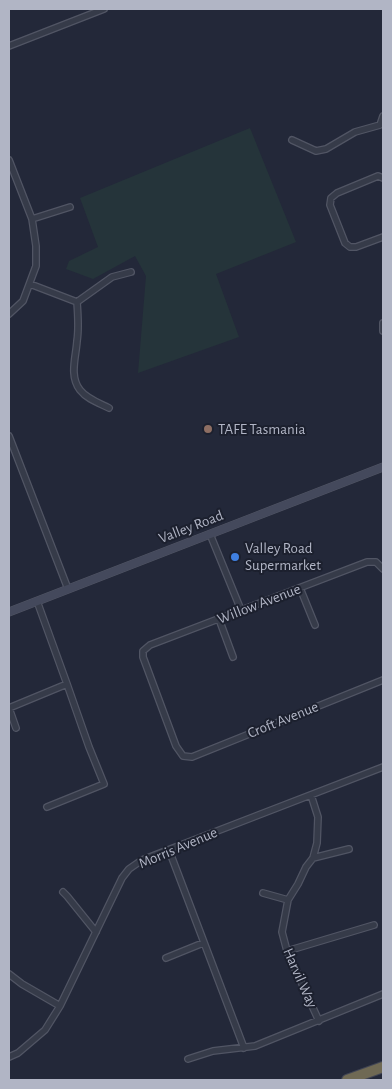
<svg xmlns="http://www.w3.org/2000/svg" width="392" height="1089" viewBox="0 0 392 1089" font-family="'Alegreya Sans',sans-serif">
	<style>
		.green { fill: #25343a }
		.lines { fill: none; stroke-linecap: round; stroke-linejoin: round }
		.street-casing { stroke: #515564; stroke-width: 8 }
		.secondary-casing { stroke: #515564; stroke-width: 9 }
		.highway-casing { stroke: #414554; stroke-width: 12 }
		.street { stroke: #363b49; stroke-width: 5.5 }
		.secondary { stroke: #44495c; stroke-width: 8 }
		.highway { stroke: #6f6954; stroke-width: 10 }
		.education-dot { fill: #8d6e63; stroke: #1c202e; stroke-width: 2 }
		.shop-dot { fill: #3f7fe0; stroke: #1c202e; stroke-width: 2 }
		.labels { text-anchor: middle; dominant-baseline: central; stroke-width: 4; stroke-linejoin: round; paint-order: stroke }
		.poi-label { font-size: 15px; fill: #b1b5c5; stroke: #1c202e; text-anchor: start }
		.street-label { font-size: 15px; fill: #b1b5c5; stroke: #1c202e }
	</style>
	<rect width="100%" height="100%" fill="#232839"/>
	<path class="green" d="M 250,128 L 296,242 L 216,274 L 239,337 L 138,373 L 146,276 L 135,256 L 93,279 L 66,269 L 69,261 L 98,247 L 80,198 Z"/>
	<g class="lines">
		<defs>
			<path id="street" d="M 9,46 L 104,9
				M 292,140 L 316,151 L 326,149 L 355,132 L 380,125 L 383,116
				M 9,160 L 32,219 L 36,246 L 36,266 L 23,301 L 9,314
				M 383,178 L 378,176 L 337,193 L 331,198 L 330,205 L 345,243 L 350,247 L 356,247 L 383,237
				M 32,219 L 70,207
				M 30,284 L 77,302 C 78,315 79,329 77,341 C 76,357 69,376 80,390 C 87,399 99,403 109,408
				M 77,302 L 112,277 L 131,272
				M 383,323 L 383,331
				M 9,436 L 68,589
				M 210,534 L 241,610
				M 383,569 L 376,562 L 367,562 L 150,645 L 143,651 L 143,657 L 176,746 L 183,756 L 192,757 L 383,680
				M 300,588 L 315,625
				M 37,601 L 67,684 L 89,747 L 104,784 L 47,807
				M 219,619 L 233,657
				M 16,728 L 9,708 L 67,684
				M 311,795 L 318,817 L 317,843 L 313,858 L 306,867 L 298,884 L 288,900 L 282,932 L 287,951 L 319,1021
				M 169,850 L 244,1048
				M 313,858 L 349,849
				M 63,892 L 67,896 L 96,932
				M 263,893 L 288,900
				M 287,951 L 374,925
				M 166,958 L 203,943
				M 9,974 L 22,984 L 60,1006
				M 9,1057 L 18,1053 L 45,1030 L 60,1006 L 122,878 L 129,869 L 142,860 L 383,767
				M 188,1059 L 213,1051 L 255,1046 L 383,994"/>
			<path id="secondary" d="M 9,612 L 383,467"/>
			<path id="highway" d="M 347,1080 L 383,1067"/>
		</defs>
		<use href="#street" class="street-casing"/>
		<use href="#secondary" class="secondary-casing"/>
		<use href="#highway" class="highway-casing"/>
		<use href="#street" class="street"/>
		<use href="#secondary" class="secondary"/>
		<use href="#highway" class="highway"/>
	</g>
	<circle class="education-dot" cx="208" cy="429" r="5"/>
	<circle class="shop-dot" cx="235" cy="557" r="5"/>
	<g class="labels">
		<g class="poi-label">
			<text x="218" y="429">TAFE Tasmania</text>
			<text x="245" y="548">Valley Road<tspan x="245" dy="17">Supermarket</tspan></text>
		</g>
		<g class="street-label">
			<text transform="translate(191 527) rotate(-21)">Valley Road</text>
			<text transform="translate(259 604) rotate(-21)">Willow Avenue</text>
			<text transform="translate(283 720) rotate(-22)">Croft Avenue</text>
			<text transform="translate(178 848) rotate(-23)">Morris Avenue</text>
			<text transform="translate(300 978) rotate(66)">Harvil Way</text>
		</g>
	</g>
	<rect width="392" height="1089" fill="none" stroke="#b1b5c5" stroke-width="20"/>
</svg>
